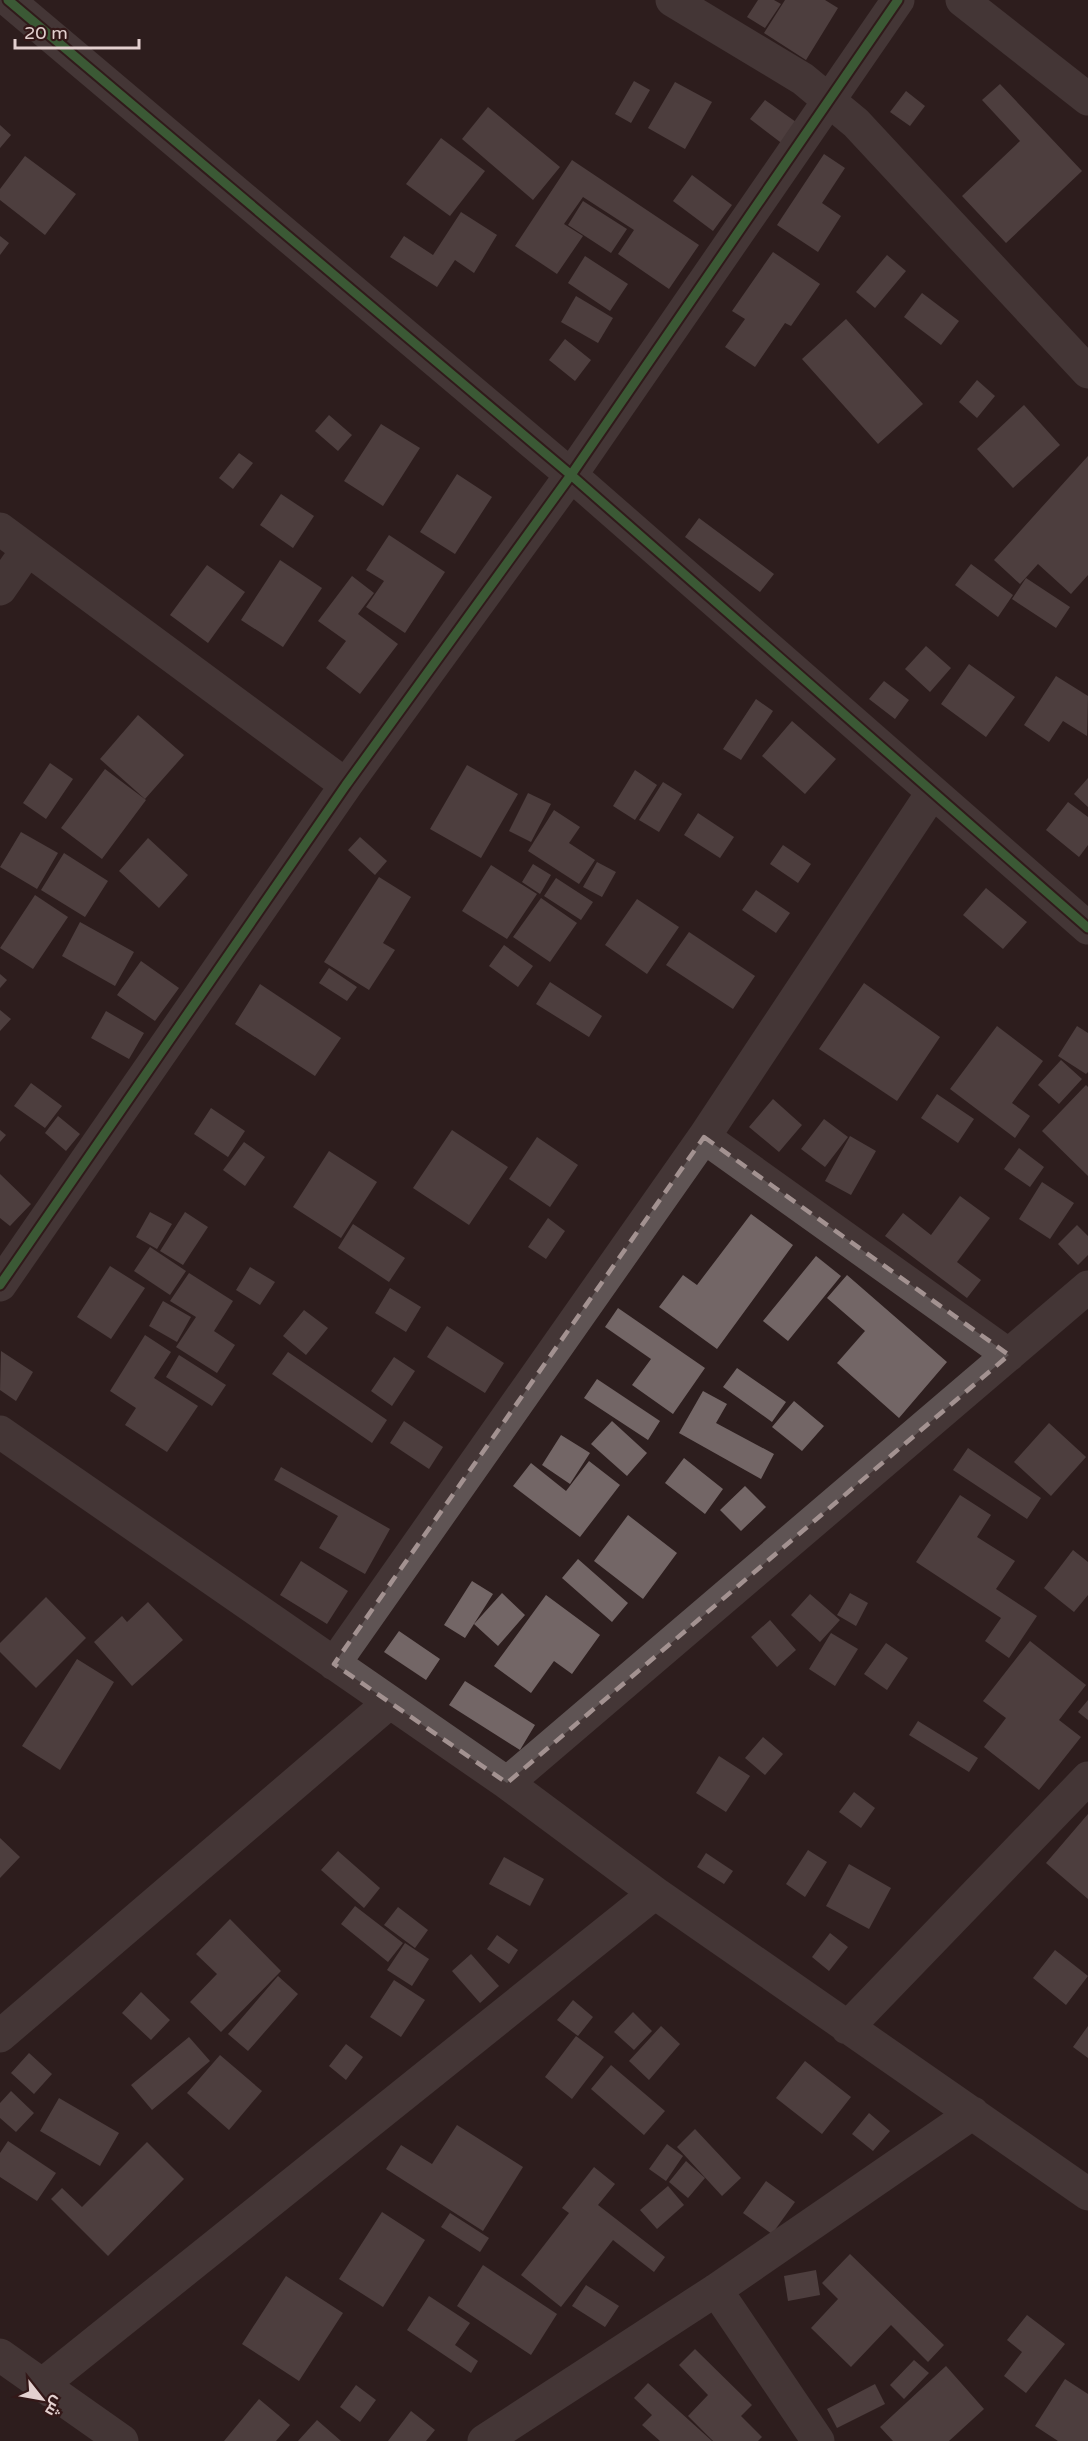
<svg xmlns="http://www.w3.org/2000/svg" width="1088" height="2441" viewBox="0 0 1088 2441" font-family="'Varela Round',Cairo,sans-serif">
	<style>
		.building { fill: #736666 }
		.lines { fill: none; stroke-linecap: round; stroke-linejoin: round }
		.minor { stroke: #5f5454; stroke-width: 33 }
		.cycleway-casing { stroke: #331818; stroke-width: 13 }
		.cycleway { stroke: #4ca352; stroke-width: 9 }
		.marked { fill: none; stroke: #a39291; stroke-width: 4.5; stroke-dasharray: 12 8; stroke-linejoin: round }
	</style>
	<rect width="100%" height="100%" fill="#2d1e1e"/>
	<path class="building" d="M 758,0 L 774,0 L 781,4 L 765,28 L 747,17 Z
		M 785,0 L 825,0 L 838,8 L 806,60 L 764,33 Z
		M 634,81 L 650,90 L 631,123 L 615,114 Z
		M 675,82 L 712,102 L 685,149 L 648,128 Z
		M 1000,84 L 1082,171 L 1006,243 L 962,196 L 1020,141 L 982,100 Z
		M 906,91 L 925,106 L 910,126 L 890,112 Z
		M 765,100 L 803,127 L 788,148 L 750,119 Z
		M 488,107 L 560,167 L 533,200 L 462,139 Z
		M 0,125 L 11,135 L 0,148 Z
		M 441,138 L 485,171 L 450,216 L 406,184 Z
		M 824,154 L 845,168 L 822,203 L 841,216 L 818,252 L 777,225 Z
		M 25,156 L 76,194 L 45,235 L 0,200 L 0,189 Z
		M 572,160 L 699,245 L 669,289 L 618,254 L 634,230 L 583,197 L 564,224 L 583,236 L 557,274 L 515,246 Z
		M 692,175 L 732,205 L 713,231 L 673,201 Z
		M 583,201 L 627,229 L 611,253 L 568,225 Z
		M 461,212 L 497,235 L 474,273 L 455,260 L 437,287 L 390,257 L 404,236 L 433,255 Z
		M 0,236 L 9,243 L 0,255 Z
		M 773,252 L 820,284 L 791,326 L 785,323 L 755,367 L 725,347 L 745,319 L 732,311 Z
		M 887,255 L 906,271 L 875,308 L 856,292 Z
		M 585,256 L 628,284 L 610,311 L 568,283 Z
		M 922,293 L 959,321 L 941,345 L 904,317 Z
		M 576,296 L 613,318 L 598,343 L 561,322 Z
		M 846,319 L 923,404 L 878,444 L 802,359 Z
		M 565,339 L 591,360 L 575,381 L 549,360 Z
		M 977,380 L 995,396 L 977,418 L 959,402 Z
		M 1024,405 L 1060,445 L 1013,488 L 977,449 Z
		M 329,415 L 352,435 L 338,451 L 315,431 Z
		M 381,424 L 420,448 L 383,506 L 344,481 Z
		M 239,453 L 253,463 L 233,489 L 219,478 Z
		M 1088,456 L 1088,575 L 1071,594 L 1038,564 L 1020,584 L 994,560 Z
		M 457,474 L 492,497 L 455,554 L 420,532 Z
		M 281,494 L 314,516 L 293,548 L 260,525 Z
		M 699,518 L 774,574 L 760,592 L 685,537 Z
		M 389,535 L 445,572 L 405,633 L 366,607 L 384,581 L 366,570 Z
		M 280,560 L 322,588 L 283,647 L 241,620 Z
		M 971,564 L 1013,595 L 998,617 L 955,585 Z
		M 207,565 L 245,592 L 208,643 L 170,615 Z
		M 352,576 L 374,593 L 358,614 L 398,644 L 360,694 L 326,668 L 346,641 L 318,621 Z
		M 1026,578 L 1070,607 L 1056,628 L 1012,599 Z
		M 926,646 L 951,668 L 930,692 L 905,669 Z
		M 969,664 L 1015,697 L 986,737 L 941,704 Z
		M 1056,676 L 1088,696 L 1087,736 L 1063,721 L 1049,742 L 1024,725 Z
		M 884,681 L 909,700 L 895,719 L 869,699 Z
		M 756,699 L 773,711 L 741,760 L 723,749 Z
		M 138,715 L 184,755 L 145,799 L 100,759 Z
		M 792,721 L 836,759 L 805,794 L 762,756 Z
		M 50,763 L 73,779 L 46,819 L 23,803 Z
		M 467,765 L 518,794 L 481,858 L 430,829 Z
		M 105,769 L 146,800 L 102,859 L 61,828 Z
		M 635,770 L 657,785 L 635,820 L 613,806 Z
		M 1088,778 L 1088,807 L 1074,794 Z
		M 663,782 L 682,794 L 659,832 L 639,820 Z
		M 528,793 L 551,804 L 531,842 L 509,831 Z
		M 1068,802 L 1088,817 L 1088,845 L 1079,857 L 1046,830 Z
		M 554,810 L 580,827 L 569,843 L 595,860 L 579,884 L 528,851 Z
		M 698,813 L 734,837 L 720,858 L 684,835 Z
		M 21,832 L 58,853 L 37,889 L 0,867 Z
		M 360,837 L 387,861 L 375,875 L 348,850 Z
		M 148,838 L 188,875 L 159,908 L 119,871 Z
		M 783,845 L 811,864 L 798,883 L 770,864 Z
		M 64,853 L 108,881 L 85,917 L 41,890 Z
		M 597,862 L 616,872 L 602,897 L 583,887 Z
		M 533,864 L 551,875 L 540,894 L 522,882 Z
		M 491,865 L 537,894 L 507,939 L 462,911 Z
		M 379,877 L 411,897 L 383,943 L 395,950 L 369,990 L 324,962 Z
		M 556,878 L 593,902 L 581,920 L 544,896 Z
		M 986,888 L 1027,922 L 1003,949 L 963,915 Z
		M 756,890 L 790,913 L 776,933 L 742,910 Z
		M 35,895 L 68,917 L 33,969 L 0,948 Z
		M 541,898 L 577,923 L 550,962 L 513,937 Z
		M 637,899 L 679,927 L 647,974 L 605,945 Z
		M 80,922 L 134,952 L 115,986 L 62,956 Z
		M 689,932 L 755,976 L 733,1009 L 666,965 Z
		M 504,945 L 533,966 L 518,987 L 489,966 Z
		M 141,961 L 179,988 L 155,1021 L 117,995 Z
		M 329,968 L 357,987 L 347,1001 L 319,983 Z
		M 0,974 L 7,980 L 0,988 Z
		M 550,982 L 602,1016 L 589,1037 L 536,1004 Z
		M 864,983 L 940,1037 L 897,1101 L 819,1049 Z
		M 260,984 L 341,1038 L 315,1076 L 235,1024 Z
		M 0,1010 L 11,1019 L 0,1031 Z
		M 106,1011 L 144,1033 L 129,1059 L 91,1038 Z
		M 997,1026 L 1043,1061 L 1012,1103 L 1030,1116 L 1015,1138 L 950,1089 Z
		M 1077,1026 L 1088,1033 L 1088,1072 L 1086,1074 L 1058,1056 Z
		M 1061,1060 L 1082,1079 L 1059,1104 L 1038,1085 Z
		M 31,1083 L 62,1106 L 45,1128 L 14,1106 Z
		M 1086,1085 L 1088,1087 L 1088,1176 L 1042,1131 Z
		M 937,1094 L 974,1119 L 958,1143 L 921,1118 Z
		M 773,1099 L 802,1125 L 779,1152 L 749,1127 Z
		M 211,1108 L 245,1131 L 228,1157 L 194,1134 Z
		M 58,1116 L 80,1134 L 66,1151 L 45,1133 Z
		M 824,1119 L 848,1137 L 825,1167 L 801,1149 Z
		M 0,1130 L 6,1135 L 0,1142 Z
		M 452,1130 L 508,1167 L 469,1225 L 413,1188 Z
		M 850,1136 L 876,1151 L 851,1195 L 825,1181 Z
		M 537,1137 L 578,1165 L 550,1207 L 509,1179 Z
		M 244,1142 L 265,1157 L 245,1186 L 223,1170 Z
		M 1019,1148 L 1044,1167 L 1030,1187 L 1004,1169 Z
		M 329,1151 L 377,1182 L 341,1238 L 293,1207 Z
		M 0,1174 L 31,1204 L 10,1226 L 0,1218 Z
		M 1042,1182 L 1074,1203 L 1050,1239 L 1019,1219 Z
		M 960,1196 L 990,1218 L 957,1262 L 981,1280 L 967,1298 L 885,1236 L 903,1213 L 931,1235 Z
		M 150,1212 L 172,1224 L 157,1249 L 136,1237 Z
		M 185,1212 L 208,1227 L 183,1265 L 160,1251 Z
		M 751,1214 L 793,1245 L 717,1349 L 659,1307 L 683,1275 L 697,1285 Z
		M 548,1218 L 565,1231 L 546,1259 L 528,1247 Z
		M 353,1224 L 405,1258 L 389,1282 L 338,1248 Z
		M 1077,1225 L 1088,1236 L 1088,1255 L 1078,1265 L 1058,1244 Z
		M 150,1247 L 186,1271 L 170,1295 L 134,1271 Z
		M 816,1256 L 841,1276 L 788,1341 L 763,1321 Z
		M 110,1266 L 145,1288 L 111,1339 L 77,1317 Z
		M 250,1267 L 275,1282 L 260,1305 L 236,1290 Z
		M 189,1273 L 233,1301 L 214,1331 L 235,1345 L 217,1373 L 176,1347 L 196,1317 L 170,1301 Z
		M 847,1275 L 947,1362 L 899,1418 L 837,1363 L 865,1331 L 827,1298 Z
		M 390,1288 L 421,1307 L 406,1332 L 375,1313 Z
		M 163,1301 L 191,1317 L 177,1342 L 149,1326 Z
		M 618,1308 L 705,1368 L 673,1414 L 632,1385 L 651,1359 L 605,1327 Z
		M 304,1310 L 328,1328 L 306,1355 L 283,1336 Z
		M 447,1326 L 504,1363 L 485,1393 L 427,1357 Z
		M 145,1335 L 171,1352 L 154,1378 L 198,1406 L 167,1452 L 125,1425 L 136,1408 L 110,1391 Z
		M 1,1351 L 33,1372 L 16,1401 L 0,1390 Z
		M 288,1352 L 387,1420 L 372,1443 L 272,1374 Z
		M 179,1355 L 226,1385 L 212,1406 L 166,1377 Z
		M 394,1357 L 415,1371 L 392,1406 L 371,1391 Z
		M 737,1368 L 786,1402 L 772,1422 L 723,1387 Z
		M 597,1379 L 660,1421 L 648,1440 L 584,1398 Z
		M 703,1391 L 727,1404 L 716,1423 L 774,1454 L 761,1479 L 679,1433 Z
		M 794,1401 L 824,1426 L 802,1451 L 772,1427 Z
		M 404,1421 L 443,1447 L 429,1469 L 390,1443 Z
		M 612,1421 L 647,1453 L 627,1476 L 591,1444 Z
		M 1049,1423 L 1086,1457 L 1051,1496 L 1014,1462 Z
		M 561,1435 L 590,1453 L 570,1484 L 542,1465 Z
		M 968,1448 L 1041,1498 L 1027,1519 L 953,1470 Z
		M 684,1458 L 723,1489 L 705,1514 L 665,1483 Z
		M 589,1461 L 620,1485 L 580,1537 L 513,1486 L 531,1463 L 566,1491 Z
		M 281,1467 L 390,1529 L 365,1574 L 319,1548 L 338,1516 L 274,1480 Z
		M 745,1486 L 766,1507 L 741,1531 L 720,1510 Z
		M 960,1495 L 991,1515 L 977,1537 L 1015,1561 L 996,1589 L 1037,1616 L 1009,1658 L 985,1641 L 1001,1618 L 916,1562 Z
		M 628,1515 L 677,1553 L 643,1599 L 594,1561 Z
		M 1073,1550 L 1088,1562 L 1088,1595 L 1074,1612 L 1044,1588 Z
		M 578,1559 L 628,1603 L 612,1622 L 562,1578 Z
		M 301,1561 L 348,1591 L 327,1624 L 280,1595 Z
		M 472,1581 L 493,1594 L 465,1638 L 444,1625 Z
		M 502,1593 L 525,1615 L 498,1646 L 474,1624 Z
		M 850,1593 L 868,1603 L 856,1626 L 837,1615 Z
		M 810,1594 L 840,1620 L 820,1642 L 791,1615 Z
		M 546,1595 L 600,1635 L 572,1674 L 554,1661 L 531,1693 L 494,1666 Z
		M 46,1597 L 86,1638 L 36,1688 L 0,1652 L 0,1643 Z
		M 148,1602 L 183,1640 L 132,1686 L 94,1642 L 122,1616 L 127,1622 Z
		M 770,1620 L 796,1650 L 777,1667 L 751,1637 Z
		M 399,1631 L 440,1659 L 426,1680 L 384,1652 Z
		M 831,1633 L 858,1649 L 835,1686 L 809,1669 Z
		M 1030,1641 L 1086,1685 L 1059,1720 L 1081,1737 L 1039,1790 L 984,1747 L 1006,1718 L 983,1701 Z
		M 886,1643 L 908,1658 L 887,1690 L 864,1674 Z
		M 77,1659 L 114,1682 L 60,1770 L 22,1746 Z
		M 465,1681 L 535,1725 L 520,1750 L 449,1705 Z
		M 1088,1700 L 1088,1720 L 1078,1712 Z
		M 918,1721 L 978,1758 L 969,1772 L 909,1735 Z
		M 763,1737 L 783,1754 L 765,1775 L 745,1758 Z
		M 719,1756 L 750,1776 L 726,1812 L 696,1793 Z
		M 854,1792 L 875,1808 L 861,1828 L 839,1812 Z
		M 1088,1814 L 1088,1899 L 1046,1863 Z
		M 0,1838 L 20,1857 L 0,1878 Z
		M 808,1850 L 827,1862 L 805,1897 L 786,1884 Z
		M 338,1851 L 380,1888 L 364,1908 L 321,1870 Z
		M 706,1853 L 733,1871 L 724,1884 L 697,1867 Z
		M 504,1857 L 544,1879 L 530,1906 L 489,1884 Z
		M 849,1864 L 891,1888 L 869,1929 L 826,1906 Z
		M 355,1906 L 403,1943 L 388,1962 L 341,1924 Z
		M 398,1907 L 428,1930 L 415,1948 L 384,1925 Z
		M 230,1919 L 281,1971 L 221,2032 L 190,2002 L 217,1974 L 196,1954 Z
		M 830,1933 L 848,1947 L 829,1971 L 812,1957 Z
		M 497,1935 L 518,1950 L 509,1964 L 487,1949 Z
		M 405,1943 L 429,1959 L 412,1986 L 387,1970 Z
		M 1055,1950 L 1088,1976 L 1066,2005 L 1033,1978 Z
		M 471,1954 L 499,1986 L 480,2003 L 452,1971 Z
		M 278,1976 L 298,1994 L 248,2051 L 228,2034 Z
		M 394,1980 L 425,2000 L 401,2037 L 370,2017 Z
		M 141,1992 L 170,2020 L 151,2040 L 122,2013 Z
		M 573,2000 L 593,2017 L 578,2036 L 557,2020 Z
		M 633,2012 L 652,2031 L 634,2050 L 614,2032 Z
		M 661,2026 L 680,2044 L 649,2080 L 629,2061 Z
		M 1088,2026 L 1088,2058 L 1073,2047 Z
		M 576,2036 L 604,2057 L 572,2099 L 545,2077 Z
		M 189,2037 L 210,2061 L 152,2110 L 131,2085 Z
		M 346,2044 L 363,2057 L 346,2080 L 329,2066 Z
		M 29,2053 L 52,2074 L 34,2094 L 11,2073 Z
		M 220,2055 L 262,2091 L 229,2130 L 187,2093 Z
		M 805,2061 L 851,2097 L 822,2134 L 776,2098 Z
		M 611,2065 L 665,2111 L 644,2135 L 591,2089 Z
		M 11,2091 L 34,2113 L 16,2132 L 0,2118 L 0,2103 Z
		M 59,2098 L 119,2133 L 100,2166 L 40,2131 Z
		M 869,2113 L 890,2131 L 873,2151 L 852,2134 Z
		M 457,2125 L 523,2167 L 483,2231 L 386,2169 L 401,2145 L 432,2164 Z
		M 695,2129 L 741,2178 L 722,2196 L 677,2147 Z
		M 8,2141 L 56,2173 L 37,2201 L 0,2177 L 0,2153 Z
		M 147,2142 L 184,2179 L 108,2256 L 51,2199 L 62,2188 L 82,2207 Z
		M 667,2144 L 683,2156 L 666,2181 L 649,2169 Z
		M 686,2161 L 705,2178 L 688,2198 L 669,2182 Z
		M 594,2167 L 615,2184 L 598,2205 L 665,2257 L 654,2272 L 613,2240 L 561,2307 L 521,2275 L 569,2213 L 562,2208 Z
		M 766,2181 L 795,2202 L 772,2234 L 743,2213 Z
		M 668,2186 L 684,2205 L 657,2229 L 640,2210 Z
		M 382,2212 L 425,2240 L 383,2307 L 339,2279 Z
		M 450,2213 L 489,2238 L 480,2252 L 441,2227 Z
		M 850,2254 L 944,2345 L 928,2362 L 891,2325 L 851,2367 L 811,2328 L 838,2299 L 822,2283 Z
		M 483,2265 L 557,2314 L 531,2355 L 457,2306 Z
		M 816,2270 L 820,2295 L 788,2301 L 784,2276 Z
		M 286,2276 L 343,2313 L 299,2381 L 242,2344 Z
		M 586,2285 L 619,2306 L 605,2327 L 572,2306 Z
		M 429,2296 L 470,2323 L 455,2345 L 478,2361 L 471,2373 L 407,2330 Z
		M 1027,2315 L 1065,2344 L 1026,2393 L 1004,2376 L 1022,2352 L 1007,2340 Z
		M 695,2349 L 752,2405 L 741,2416 L 762,2437 L 758,2441 L 713,2441 L 688,2416 L 708,2395 L 679,2365 Z
		M 914,2360 L 929,2373 L 904,2399 L 890,2385 Z
		M 946,2366 L 984,2409 L 949,2441 L 893,2441 L 880,2427 Z
		M 1065,2379 L 1088,2394 L 1088,2441 L 1058,2441 L 1035,2426 Z
		M 648,2383 L 712,2441 L 660,2441 L 642,2425 L 652,2415 L 634,2398 Z
		M 875,2384 L 885,2404 L 837,2428 L 827,2409 Z
		M 356,2385 L 376,2400 L 360,2422 L 340,2407 Z
		M 259,2399 L 290,2425 L 276,2441 L 224,2441 Z
		M 411,2411 L 435,2430 L 426,2441 L 388,2441 Z
		M 317,2420 L 341,2441 L 298,2441 Z"/>
	<g class="lines">
		<path class="minor" d="M 8,0 L 571,475 L 1088,928
			M 672,0 L 803,79 L 856,123 L 1088,372
			M 962,0 L 1088,99
			M 0,529 L 346,785
			M 0,589 L 27,550
			M 704,1137 L 1009,1355
			M 0,1285 L 346,785 L 571,475 L 898,0
			M 0,1432 L 507,1783 L 655,1893 L 1088,2194
			M 334,1664 L 704,1137 L 932,793
			M 507,1783 L 1088,1287
			M 847,2028 L 1088,1778
			M 0,2036 L 390,1702
			M 716,2290 L 818,2441
			M 0,2355 L 122,2441
			M 43,2384 L 655,1893
			M 484,2441 L 716,2290 L 973,2113"/>
		<defs>
			<path id="cycleway" d="M 8,0 L 571,475 L 1088,928
				M 0,1285 L 346,785 L 571,475 L 898,0"/>
		</defs>
		<use href="#cycleway" class="cycleway-casing"/>
		<use href="#cycleway" class="cycleway"/>
	</g>
	<path d="M0 0H1088V2441H0ZM 704,1137 L 1009,1355 L 507,1783 L 334,1664 Z" fill="#2d1e1e" fill-opacity=".55" fill-rule="evenodd"/>
	<path class="marked" d="M 704,1137 L 1009,1355 L 507,1783 L 334,1664 Z"/>
	<g transform="translate(42 2399) rotate(121)" stroke="#331818" stroke-width="4.5" paint-order="stroke">
	<path d="M0-4.5L10 22L0 15L-10 22Z" fill="#e3d0cf"/>
	<text y="-9" font-size="16" font-weight="bold" text-anchor="middle" fill="#e3d0cf">ش</text>
	</g>
	<path d="M15 39v9h124v-9" fill="none" stroke="#e3d0cf" stroke-width="3"/>
	<text x="24" y="39" font-size="18" fill="#e3d0cf" stroke="#331818" stroke-width="4.5" paint-order="stroke">20 m</text>
</svg>
